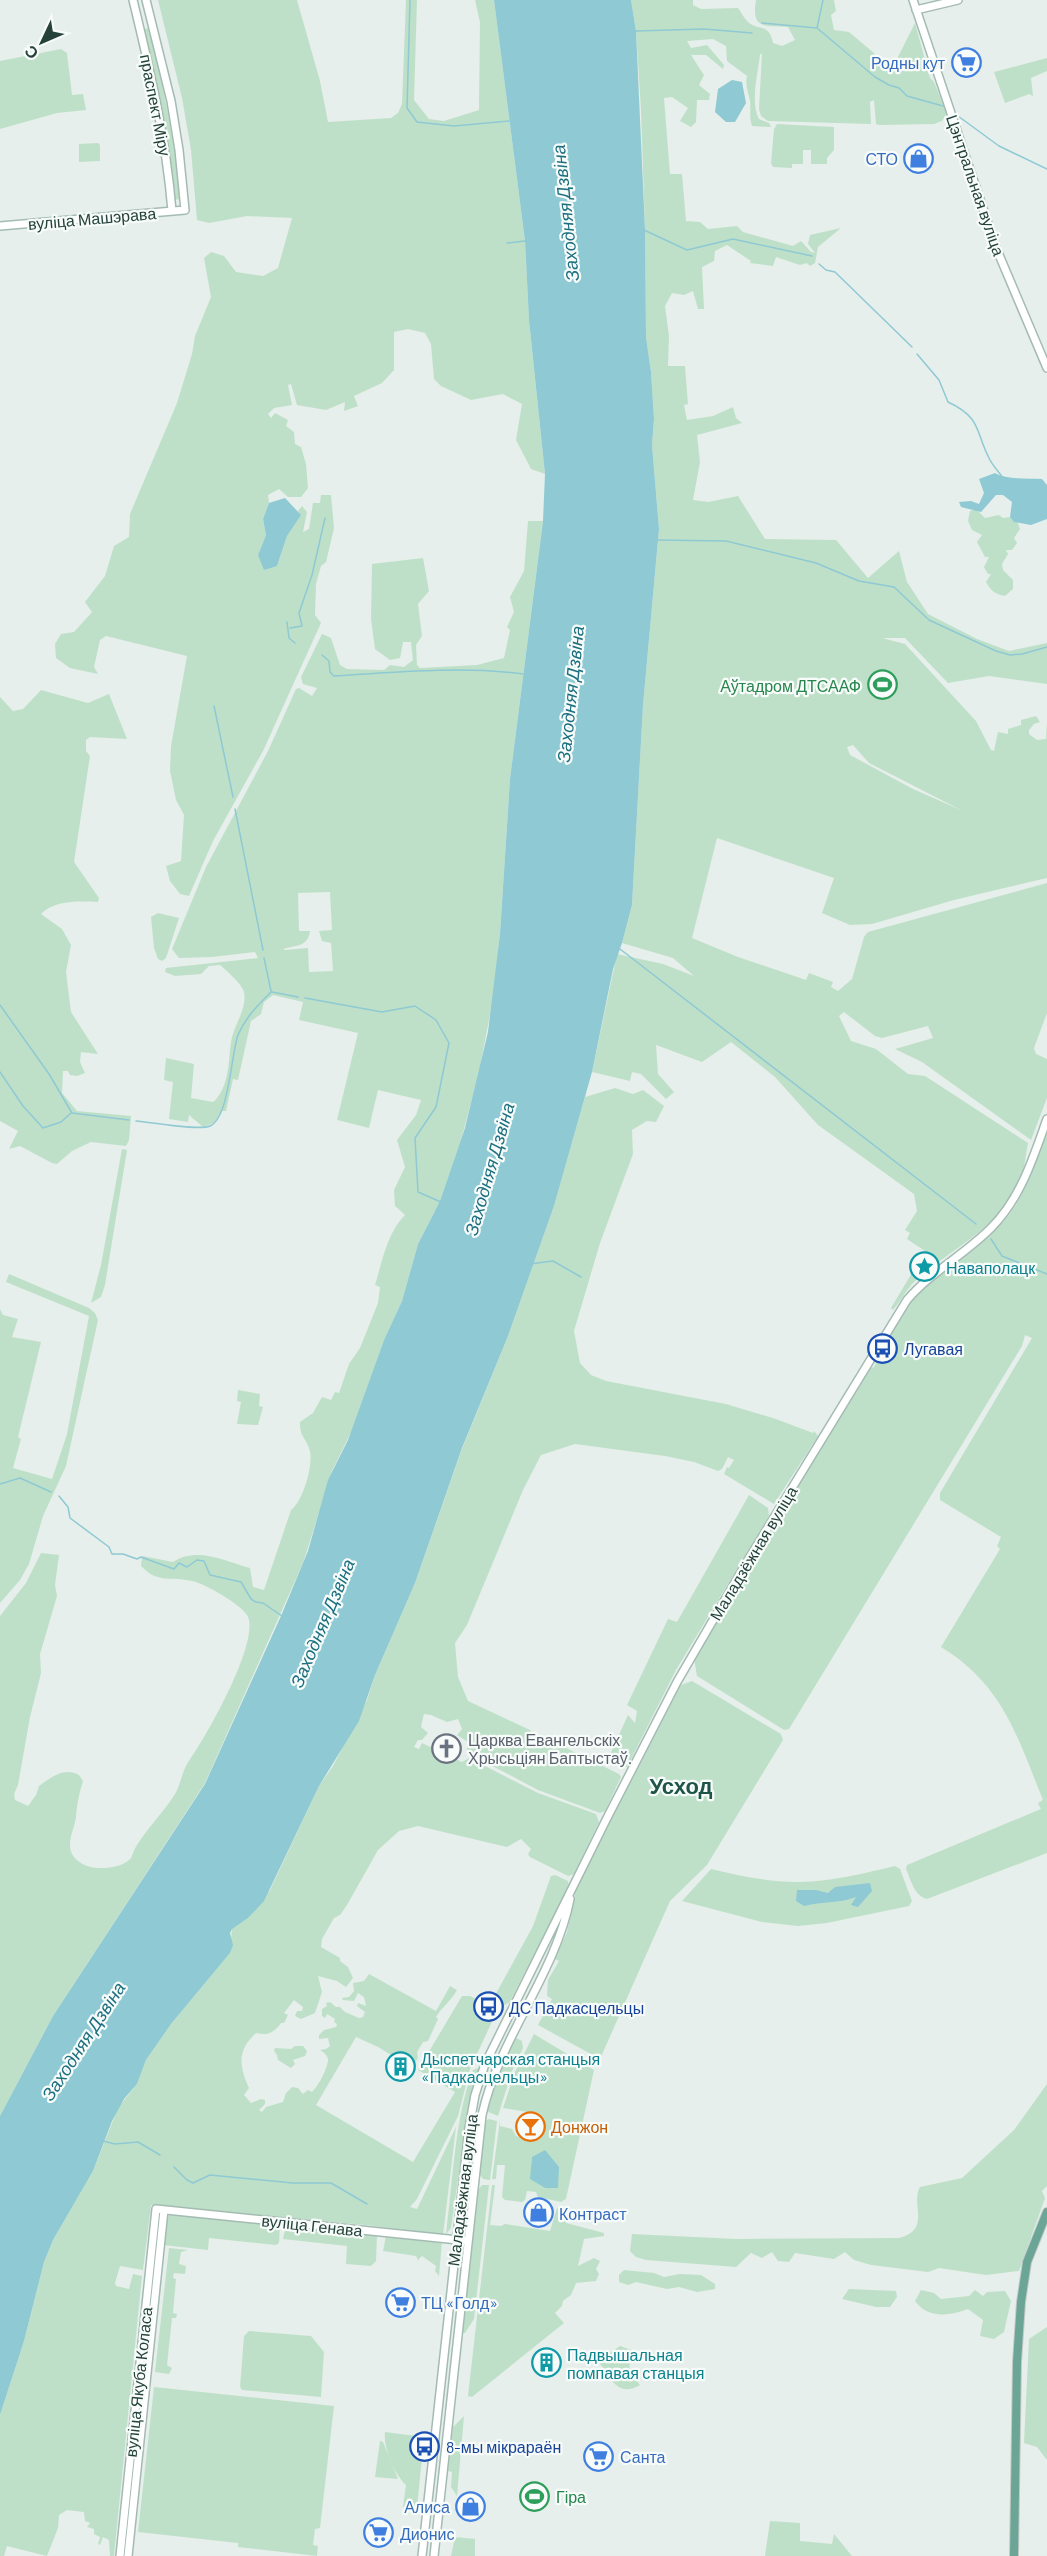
<svg xmlns="http://www.w3.org/2000/svg" width="1047" height="2556" viewBox="0 0 1047 2556" font-family="Barlow,sans-serif">
	<style>
		.green { fill: #bfe0c8; fill-rule: evenodd }
		.water { fill: #8ec9d4 }
		.lines { fill: none; stroke-linecap: round; stroke-linejoin: round }
		.stream { stroke: #8ec9d4; stroke-width: 1.5 }
		.secondary-casing { stroke: #a4bbb3; stroke-width: 10 }
		.primary-casing { stroke: #c2cac8; stroke-width: 10 }
		.secondary { stroke: #fff; stroke-width: 7 }
		.primary { stroke: #6aa596; stroke-width: 8 }
		.labels { text-anchor: middle; dominant-baseline: central; stroke-width: 4.5; stroke-linejoin: round; paint-order: stroke }
		.shop-label { font-size: 16px; fill: #366cbe; stroke: #f7fbf9; text-anchor: start }
		.street-label { font-size: 16px; fill: #24423a; stroke: #f7fbf9 }
		.leisure-label { font-size: 16px; fill: #27864d; stroke: #f7fbf9; text-anchor: end }
		.culture-label { font-size: 16px; fill: #0d838f; stroke: #f7fbf9; text-anchor: start }
		.transit-label { font-size: 16px; fill: #164399; stroke: #f7fbf9; text-anchor: start }
		.worship-label { font-size: 16px; fill: #5b616d; stroke: #f7fbf9; text-anchor: start }
		.food-label { font-size: 16px; fill: #c56008; stroke: #f7fbf9; text-anchor: start }
		.water-label { font-size: 18px; font-style: italic; fill: #1c6f80; stroke: #f7fbf9 }
		.district-label { font-size: 22px; font-weight: bold; fill: #1f5548; stroke: #f7fbf9 }
	</style>
	<rect width="100%" height="100%" fill="#e6efeb"/>
	<path class="green" d="M 158,0 L 297,0 L 320,81 L 328,122 L 391,118 L 398,113 L 402,104 L 406,0 L 417,0 L 414,100 L 429,119 L 444,121 L 479,110 L 480,22 L 475,0 L 494,0 L 525,241 L 529,320 L 545,474 L 531,469 L 516,440 L 522,404 L 503,394 L 471,400 L 441,386 L 434,379 L 431,344 L 425,333 L 408,329 L 394,332 L 394,370 L 382,383 L 354,396 L 358,406 L 344,411 L 345,402 L 326,410 L 297,405 L 291,384 L 288,385 L 292,405 L 274,408 L 268,414 L 271,418 L 275,413 L 288,420 L 286,426 L 294,432 L 295,444 L 301,447 L 306,464 L 308,488 L 301,497 L 288,497 L 279,489 L 268,495 L 269,503 L 263,519 L 266,535 L 258,555 L 277,566 L 287,536 L 300,515 L 298,511 L 302,506 L 307,512 L 303,532 L 309,529 L 313,503 L 320,503 L 321,495 L 331,495 L 334,528 L 326,562 L 321,566 L 316,584 L 315,615 L 321,623 L 263,751 L 213,841 L 189,896 L 180,894 L 170,881 L 166,866 L 181,861 L 184,815 L 176,800 L 170,771 L 171,746 L 187,656 L 106,636 L 100,640 L 94,667 L 98,674 L 70,668 L 56,658 L 55,644 L 61,634 L 74,632 L 92,612 L 85,602 L 105,576 L 114,546 L 129,537 L 130,514 L 177,403 L 192,354 L 195,336 L 211,297 L 204,258 L 211,252 L 224,256 L 236,272 L 263,276 L 278,268 L 292,218 L 247,216 L 209,223 L 197,220 L 191,150 L 182,98 Z
		M 631,0 L 693,0 L 693,5 L 701,9 L 738,8 C 741,12 744,18 747,21 C 758,32 769,22 773,43 L 782,46 L 795,40 L 788,27 C 764,25 751,30 756,0 L 834,0 L 836,11 L 831,15 L 834,30 L 849,32 L 874,53 L 879,65 L 897,59 L 915,23 L 930,78 L 934,82 L 947,113 L 942,121 L 934,124 L 879,125 L 876,124 L 874,100 L 870,102 L 871,124 L 768,121 L 761,116 L 759,109 L 762,53 L 760,55 C 758,73 750,103 759,119 L 769,123 L 771,127 L 752,126 C 749,118 751,110 750,101 C 748,91 745,85 747,76 L 727,61 L 726,46 L 713,39 L 687,41 L 691,48 L 707,45 L 724,65 L 723,69 L 706,55 L 691,55 L 704,75 L 699,85 L 710,94 L 709,100 L 697,100 L 696,122 L 691,127 L 680,121 L 688,108 L 672,97 L 664,98 L 670,174 L 682,174 L 686,221 L 700,222 L 708,229 L 737,226 L 743,232 L 793,246 L 801,241 L 811,252 L 815,253 L 808,244 L 810,235 L 841,228 L 818,247 L 815,263 L 810,266 L 807,263 L 800,265 L 776,257 L 773,266 L 750,263 L 751,261 L 727,245 L 715,251 L 714,261 L 702,267 L 704,309 L 698,309 L 693,291 L 684,295 L 672,293 L 665,306 L 669,336 L 668,366 L 685,366 L 688,404 L 684,405 L 687,420 L 713,416 L 733,407 L 736,418 L 742,423 L 697,435 L 700,462 L 693,500 L 708,502 L 738,496 L 765,539 L 836,540 L 868,578 L 899,551 L 907,582 L 928,614 L 977,639 L 1009,651 L 1047,643 L 1047,684 L 989,676 L 948,683 L 905,638 L 882,638 L 905,644 L 976,721 L 991,750 L 994,751 L 998,732 L 1008,734 L 1008,729 L 1021,725 L 1021,720 L 1036,716 L 1040,722 L 1034,724 L 1029,730 L 1029,734 L 1037,740 L 1046,739 L 1047,723 L 1047,878 L 954,900 L 872,924 L 850,925 L 822,913 L 834,878 L 717,838 L 692,938 L 738,957 L 806,980 L 809,973 L 833,982 L 831,987 L 838,991 L 852,979 L 864,937 L 868,932 L 1047,883 L 1047,1013 L 1034,1048 L 1036,1054 L 1047,1059 L 1047,1098 L 1031,1140 L 922,1062 L 895,1049 L 933,1038 L 928,1026 L 882,1038 L 875,1036 L 844,1012 L 839,1016 L 851,1041 L 876,1049 L 908,1074 L 925,1076 L 1028,1143 C 1026,1153 1025,1165 1022,1175 C 1005,1227 948,1249 912,1284 C 905,1292 900,1302 893,1310 L 891,1308 L 925,1251 L 907,1239 L 910,1233 L 905,1230 L 917,1211 L 914,1194 L 818,1125 L 775,1077 L 731,1042 L 702,1062 L 656,1045 L 658,1074 L 674,1092 L 666,1099 L 641,1074 L 632,1072 L 630,1081 L 592,1072 L 617,954 L 663,964 L 694,976 L 673,958 L 622,943 L 632,905 L 643,705 L 659,529 L 652,445 L 654,419 L 651,372 L 646,337 L 645,230 L 641,110 L 636,31 ZM 853,745 L 869,763 L 961,810 L 913,789 L 850,755 L 847,747 Z
		M 149,28 C 163,85 175,140 180,199 L 174,200 L 170,152 L 144,29 Z
		M 61,49 L 67,53 L 72,95 L 83,94 L 86,110 L 57,113 L 0,129 L 0,61 Z
		M 1047,58 L 1047,71 L 1031,78 L 1033,96 L 1029,94 L 1005,103 L 994,72 Z
		M 777,124 L 834,127 L 834,150 L 827,158 L 827,164 L 811,164 L 811,150 L 803,150 L 803,164 L 792,164 L 792,168 L 773,167 L 771,163 L 774,129 Z
		M 98,143 L 100,145 L 100,161 L 79,162 L 79,144 Z
		M 976,509 L 985,518 L 999,515 L 1003,518 L 1010,517 L 1018,523 L 1020,529 L 1014,538 L 1017,543 L 1012,550 L 1006,550 L 1008,554 L 1002,564 L 1003,570 L 1013,580 L 1013,589 L 1005,596 C 995,594 991,591 986,582 L 991,574 L 988,574 L 984,567 L 989,557 L 985,557 L 977,542 L 982,535 L 972,530 L 968,521 L 970,511 Z
		M 528,521 L 543,521 L 510,779 L 500,934 L 493,999 L 478,1077 L 461,1140 L 440,1201 L 418,1244 L 402,1301 L 384,1340 L 352,1430 L 332,1471 L 303,1563 L 205,1783 L 53,2016 L 0,2116 L 0,1616 L 26,1583 L 41,1553 L 59,1555 L 55,1585 L 57,1596 L 40,1654 L 41,1673 L 30,1717 L 18,1785 L 14,1794 L 15,1800 L 28,1806 L 36,1795 L 39,1786 C 52,1777 64,1767 79,1775 L 83,1781 C 79,1794 77,1804 76,1817 C 75,1826 70,1835 70,1844 C 69,1860 87,1869 102,1868 C 111,1868 124,1866 131,1858 C 133,1854 134,1849 137,1845 C 148,1827 164,1812 175,1794 C 181,1784 182,1770 189,1761 C 206,1737 259,1644 248,1617 C 244,1606 204,1583 192,1581 C 170,1576 158,1584 141,1566 L 142,1556 L 173,1562 C 197,1546 225,1561 250,1568 L 253,1587 L 264,1590 L 291,1510 C 303,1502 315,1461 309,1448 C 304,1435 300,1437 300,1422 L 313,1413 L 322,1397 L 331,1400 L 335,1392 L 339,1393 L 349,1364 L 360,1348 L 378,1303 L 380,1287 L 375,1285 C 382,1262 387,1233 405,1215 L 395,1206 L 394,1190 L 405,1167 L 397,1140 L 416,1115 L 421,1100 L 378,1090 L 369,1128 L 337,1120 L 358,1033 L 299,1020 L 303,1002 L 273,995 L 264,1002 L 261,1014 L 251,1021 L 238,1080 L 233,1079 L 226,1111 L 222,1111 L 214,1123 L 203,1127 L 189,1115 L 188,1122 L 169,1119 L 173,1082 L 164,1080 L 166,1058 L 194,1064 L 191,1098 L 213,1102 C 219,1098 224,1087 226,1079 C 230,1065 229,1050 232,1037 C 236,1022 247,1008 244,992 C 242,984 226,970 220,965 L 209,966 L 201,974 L 175,976 L 165,972 L 166,968 L 258,958 L 255,952 L 212,957 L 179,958 L 172,949 L 206,867 L 268,751 L 296,689 L 299,688 L 312,696 L 317,688 L 303,684 L 301,677 L 322,634 L 331,638 L 340,665 L 347,669 L 384,670 L 390,665 L 404,667 L 413,660 L 411,642 L 403,642 L 400,658 L 390,660 L 375,649 L 371,619 L 372,564 L 423,558 L 429,591 L 418,604 L 422,636 L 416,645 L 417,665 L 420,668 L 477,665 L 504,658 L 510,630 L 507,627 L 514,612 L 510,597 L 524,571 ZM 330,892 L 332,930 L 319,931 L 322,941 L 331,943 L 333,971 L 309,972 L 308,948 L 285,950 L 283,949 C 296,945 308,947 310,931 L 299,931 L 298,893 Z
		M 41,690 L 88,703 L 109,694 L 127,739 L 90,737 L 86,740 L 86,751 L 90,756 L 74,862 L 99,898 L 98,902 C 80,901 54,900 41,914 L 62,929 L 71,945 L 66,972 L 71,1012 L 98,1054 L 81,1052 L 80,1062 L 85,1073 L 77,1076 L 70,1075 L 68,1071 L 63,1071 L 62,1093 L 77,1111 L 131,1116 L 129,1140 L 126,1146 L 91,1142 L 72,1151 L 57,1164 L 52,1163 L 20,1146 L 9,1149 L 18,1131 L 0,1121 L 0,697 L 13,711 L 23,709 Z
		M 158,913 L 179,918 L 166,958 L 162,961 L 158,959 L 154,948 L 151,917 Z
		M 615,1088 L 633,1094 L 643,1090 L 664,1106 L 656,1122 L 647,1121 L 632,1130 L 633,1154 L 600,1243 L 574,1331 L 580,1363 L 591,1375 L 606,1381 L 726,1404 L 776,1419 L 813,1433 L 814,1431 L 818,1436 L 774,1504 L 724,1474 L 727,1467 L 729,1468 L 734,1460 L 728,1457 L 722,1469 L 718,1471 L 694,1462 L 665,1456 L 575,1444 L 541,1455 L 523,1490 L 467,1625 L 455,1643 L 458,1677 L 468,1701 L 530,1730 L 543,1744 L 554,1749 L 564,1747 L 619,1774 L 621,1777 L 605,1811 L 600,1813 L 538,1790 L 470,1754 L 467,1749 L 468,1742 L 457,1735 L 462,1729 L 458,1719 L 447,1722 L 431,1715 L 424,1714 L 421,1727 L 428,1733 L 422,1740 L 418,1740 L 414,1747 L 419,1749 L 422,1743 L 462,1762 L 469,1758 L 538,1793 L 596,1814 L 599,1822 L 574,1874 L 568,1876 L 530,1857 L 528,1854 L 531,1849 L 521,1839 L 507,1847 L 418,1826 L 399,1831 L 378,1850 L 347,1905 L 340,1915 L 334,1918 L 322,1939 L 321,1947 L 340,1958 L 340,1961 L 348,1967 L 353,1978 L 346,1987 L 337,1981 L 318,1976 L 322,1992 L 315,2013 L 301,2019 L 295,2016 L 297,2011 L 302,2011 L 303,2007 L 294,2000 L 284,2013 L 288,2015 L 284,2023 L 281,2023 C 274,2033 267,2036 256,2033 C 237,2050 239,2066 249,2088 L 244,2095 L 251,2103 L 261,2099 L 265,2100 L 265,2104 L 259,2110 L 262,2112 L 266,2107 L 283,2102 L 286,2093 L 292,2087 L 298,2088 L 303,2094 L 308,2090 L 312,2092 C 319,2085 326,2071 328,2061 C 329,2056 323,2052 320,2050 L 326,2049 L 330,2046 L 328,2038 L 319,2039 L 319,2035 L 324,2030 L 336,2027 L 337,2024 L 334,2022 L 335,2019 L 327,2014 L 325,2018 L 322,2016 L 322,2009 L 327,2006 L 326,2003 L 330,2002 L 336,2007 L 340,2007 L 345,2012 L 359,2018 L 363,2017 L 365,2012 L 357,2006 L 358,2003 L 366,2006 L 364,1997 L 358,1993 L 354,2001 L 343,2000 L 342,1998 L 349,1997 L 354,1991 L 353,1983 L 364,1981 L 369,1974 L 436,2011 L 450,1986 L 457,1990 C 451,2001 442,2007 436,2017 L 438,2019 L 428,2041 L 423,2042 L 417,2052 L 418,2058 L 412,2068 L 378,2047 L 356,2037 L 316,2105 L 413,2162 L 455,2092 L 418,2070 L 462,1996 L 470,1996 L 483,2003 L 482,2006 L 497,2011 L 470,2069 L 458,2116 L 417,2199 L 410,2207 L 417,2209 L 456,2127 L 443,2235 L 366,2225 L 151,2205 L 143,2270 L 120,2266 L 115,2283 L 116,2286 L 129,2289 L 133,2274 L 142,2276 L 114,2556 L 110,2556 L 109,2540 L 103,2537 L 100,2545 L 98,2544 L 100,2537 L 94,2534 L 94,2529 L 87,2527 L 90,2523 L 85,2521 L 84,2512 L 67,2510 L 59,2515 L 58,2528 L 47,2556 L 7,2546 L 4,2556 L 0,2556 L 0,2415 L 24,2341 L 44,2262 L 53,2240 L 93,2171 L 118,2108 L 137,2084 L 146,2060 L 171,2024 L 230,1953 L 232,1928 L 248,1918 L 270,1890 L 319,1786 L 333,1766 L 367,1700 L 375,1675 L 415,1583 L 462,1449 L 508,1336 L 554,1206 L 585,1097 Z
		M 1047,1129 L 1047,1853 L 927,1899 C 914,1896 911,1880 906,1869 L 907,1865 L 1041,1809 L 1038,1803 L 1043,1800 C 1017,1736 1003,1685 941,1647 L 1000,1549 L 997,1546 L 1001,1537 L 940,1500 L 940,1493 L 1032,1338 L 1025,1335 L 1022,1346 L 789,1729 L 784,1730 L 697,1676 L 694,1658 L 869,1369 L 874,1367 C 886,1346 894,1318 911,1300 C 938,1269 977,1251 1005,1220 C 1026,1195 1037,1160 1047,1129 Z
		M 122,1149 L 127,1150 L 105,1285 L 101,1297 L 91,1303 L 101,1265 Z
		M 9,1274 L 89,1308 L 95,1313 L 98,1320 L 66,1466 L 43,1516 L 29,1564 L 20,1580 L 0,1603 L 0,1309 L 3,1315 L 18,1319 L 12,1337 L 41,1342 L 18,1437 L 21,1439 L 13,1468 L 52,1479 L 67,1434 L 89,1316 L 6,1282 Z
		M 238,1390 L 260,1394 L 259,1406 L 263,1407 L 258,1425 L 237,1424 L 241,1402 L 237,1401 Z
		M 749,1495 L 768,1508 L 769,1516 L 676,1670 L 627,1767 L 622,1767 L 608,1759 L 628,1715 L 635,1723 L 637,1711 L 627,1705 L 668,1619 L 677,1622 Z
		M 692,1681 L 781,1734 L 783,1740 L 707,1865 L 670,1901 L 600,2059 L 538,2025 L 552,1999 L 547,1996 L 548,1980 L 559,1961 L 555,1959 L 567,1932 L 576,1889 L 586,1869 L 681,1685 Z
		M 895,1866 L 900,1869 L 912,1901 L 909,1906 L 827,1923 L 798,1926 L 762,1922 L 682,1901 L 711,1869 C 741,1876 772,1883 803,1882 C 834,1881 865,1873 895,1866 Z
		M 555,1875 L 568,1881 L 569,1886 L 509,2003 L 501,2006 L 492,2001 L 533,1926 L 551,1876 Z
		M 534,2034 L 594,2070 L 566,2199 L 561,2202 L 538,2197 L 536,2192 L 527,2191 L 525,2200 L 522,2202 L 505,2200 L 502,2197 L 505,2165 L 497,2165 L 496,2179 L 492,2179 L 500,2120 L 500,2126 L 512,2129 L 516,2136 L 532,2140 L 542,2134 L 545,2122 L 539,2114 L 503,2108 L 515,2072 ZM 532,2157 L 558,2187 L 557,2188 L 545,2188 L 531,2179 Z
		M 514,2037 L 522,2041 L 523,2048 L 512,2071 L 498,2116 L 486,2111 L 499,2067 Z
		M 295,2046 L 303,2046 L 307,2051 L 305,2056 L 293,2060 L 295,2064 L 291,2068 L 278,2060 L 277,2055 L 274,2051 L 275,2048 L 291,2049 Z
		M 479,2068 L 467,2116 L 451,2228 L 446,2234 C 453,2179 455,2117 473,2070 Z
		M 1047,2084 L 1047,2186 L 1042,2191 L 1045,2198 L 1019,2271 L 986,2275 L 939,2268 L 928,2272 L 871,2265 L 854,2260 L 845,2252 L 834,2259 L 795,2253 L 789,2262 L 778,2261 L 772,2252 L 762,2258 L 751,2253 L 736,2267 L 646,2260 L 636,2257 L 630,2251 L 632,2234 L 736,2239 L 899,2238 C 932,2229 910,2205 920,2187 L 962,2178 L 1014,2130 Z
		M 489,2119 L 497,2121 L 490,2180 L 483,2179 L 479,2173 L 485,2121 Z
		M 482,2185 L 489,2185 L 474,2319 L 465,2333 L 462,2333 L 477,2191 Z
		M 492,2185 L 495,2185 L 490,2225 L 501,2226 L 505,2224 L 550,2231 L 557,2208 L 563,2211 L 562,2220 L 567,2221 L 566,2223 L 604,2233 L 604,2236 L 584,2239 L 578,2266 L 594,2258 L 600,2261 L 596,2269 L 599,2274 L 596,2281 L 576,2283 L 571,2295 L 563,2301 L 562,2306 L 555,2313 L 564,2323 L 472,2397 L 468,2396 Z
		M 172,2214 L 280,2225 L 279,2243 L 276,2245 L 209,2238 L 208,2250 L 163,2245 L 166,2218 Z
		M 286,2225 L 377,2235 L 376,2261 L 371,2266 L 346,2264 L 347,2246 L 283,2239 Z
		M 386,2236 L 442,2241 L 439,2276 L 435,2271 L 436,2266 L 422,2256 L 418,2260 L 416,2256 L 383,2251 Z
		M 169,2248 L 188,2250 L 181,2252 L 179,2264 L 186,2266 L 185,2274 L 174,2273 L 173,2278 L 176,2279 L 173,2313 L 177,2314 L 176,2318 L 172,2318 L 167,2365 L 172,2368 L 169,2374 L 155,2372 Z
		M 624,2270 L 654,2273 L 664,2277 L 680,2274 L 701,2275 L 715,2284 L 715,2289 L 697,2292 L 679,2287 L 667,2289 L 636,2282 L 628,2285 L 619,2282 L 619,2275 Z
		M 849,2289 L 896,2291 L 897,2297 L 890,2307 L 876,2307 L 842,2299 Z
		M 921,2290 L 934,2293 L 941,2299 L 969,2296 L 975,2290 L 983,2296 L 987,2292 L 1005,2291 L 1011,2301 L 1004,2332 L 994,2339 L 980,2336 L 983,2320 L 968,2309 C 949,2316 928,2319 915,2301 Z
		M 1047,2327 L 1047,2460 L 1037,2447 L 1024,2443 L 1029,2339 Z
		M 249,2331 L 311,2336 L 324,2352 L 321,2397 L 242,2390 L 240,2387 L 244,2336 Z
		M 620,2346 L 631,2350 L 629,2371 L 640,2385 C 617,2398 611,2378 598,2361 Z
		M 154,2387 L 334,2406 L 320,2528 L 315,2529 L 313,2545 L 318,2546 L 317,2556 L 238,2547 L 238,2543 L 138,2532 Z
		M 464,2416 L 457,2496 L 451,2487 L 452,2472 L 448,2471 L 453,2427 Z
		M 385,2432 L 424,2437 L 417,2508 L 403,2507 L 406,2485 C 394,2474 383,2447 385,2432 Z
		M 380,2441 L 383,2442 L 398,2479 L 375,2477 Z
		M 770,2521 L 800,2523 L 800,2541 L 832,2544 L 834,2534 L 852,2556 L 765,2556 Z
		M 455,2537 L 475,2539 L 475,2556 L 451,2556 Z"/>
	<path class="water" d="M 494,0 L 631,0 L 636,31 L 645,230 L 646,337 L 651,372 L 654,419 L 652,445 L 659,529 L 643,705 L 632,905 L 622,943 L 613,969 L 592,1072 L 554,1206 L 508,1336 L 462,1448 L 415,1583 L 375,1675 L 359,1721 L 319,1786 L 264,1901 L 248,1918 L 232,1929 L 230,1933 L 233,1945 L 230,1953 L 171,2024 L 146,2060 L 137,2084 L 124,2099 L 112,2121 L 93,2171 L 53,2240 L 44,2262 L 24,2341 L 0,2415 L 0,2116 L 53,2016 L 205,1784 L 281,1616 L 308,1551 L 328,1480 L 348,1440 L 384,1340 L 402,1301 L 418,1244 L 440,1201 L 465,1128 L 488,1032 L 500,934 L 510,779 L 543,521 L 545,474 L 529,320 L 525,241 Z
		M 732,80 L 742,82 L 746,103 L 735,122 L 726,122 L 715,112 L 718,89 Z
		M 995,473 C 1006,480 1028,478 1042,479 L 1047,485 L 1047,519 L 1031,525 L 1014,522 L 1010,517 L 1012,502 L 1003,495 L 996,495 L 981,512 L 961,507 L 959,502 L 971,501 L 979,504 L 984,493 L 979,479 Z
		M 285,498 L 301,515 L 287,536 L 277,566 L 264,570 L 258,555 L 266,535 L 263,519 L 269,503 Z
		M 870,1883 L 872,1891 L 858,1907 L 851,1905 L 856,1897 C 837,1904 823,1901 804,1906 L 796,1901 L 797,1890 L 816,1890 L 828,1893 L 835,1887 Z
		M 545,2150 L 559,2167 L 558,2188 L 545,2188 L 530,2179 L 532,2157 Z"/>
	<g class="lines">
		<path class="stream" d="M 410,0 L 407,108 L 417,122 L 454,126 L 509,121
			M 762,23 L 817,28 L 875,77 L 889,85 L 899,88 L 907,96 L 943,106
			M 817,28 L 823,0
			M 636,31 L 704,29 L 752,33
			M 958,116 L 999,146 L 1047,169
			M 644,230 L 687,250 L 733,239 L 812,256
			M 507,243 L 525,241
			M 819,264 L 826,270 L 835,272 L 912,347
			M 917,354 L 939,380 L 948,402 C 982,418 975,431 989,458 C 992,465 999,472 1003,478
			M 656,540 L 726,541 L 816,563 L 859,581 L 894,587 L 929,620 L 996,651 L 1010,655 L 1022,654 L 1047,647
			M 287,622 L 289,638 L 295,643
			M 290,628 L 302,626 L 299,613 L 312,575 L 325,518
			M 322,655 L 329,661 L 330,672 L 334,676 C 397,672 461,666 523,674
			M 214,706 L 233,797
			M 235,809 L 263,950
			M 620,949 L 976,1224
			M 264,958 L 271,991
			M 272,992 L 298,997
			M 305,998 L 382,1012 L 415,1006 L 436,1020 L 449,1043 L 436,1107 L 415,1138 L 418,1192 L 441,1202
			M 0,1005 L 49,1074 L 72,1113 L 129,1120
			M 0,1072 L 23,1106 L 43,1128 L 61,1122 L 71,1113
			M 136,1121 C 151,1122 198,1131 210,1126 C 229,1118 231,1055 238,1035 C 245,1018 258,1005 271,992
			M 991,1239 L 1002,1256 L 1047,1274
			M 530,1264 L 553,1261 L 581,1277
			M 0,1484 L 20,1478 L 51,1492
			M 59,1496 L 68,1507 L 70,1518 L 109,1547 L 112,1554 L 123,1554 L 137,1559 L 141,1557 L 174,1569 L 179,1563 L 187,1567 L 197,1560 L 204,1561 L 210,1575 L 241,1582 L 251,1599 L 256,1602 L 263,1603 L 282,1616
			M 103,2141 L 115,2144 L 138,2142 L 160,2155
			M 174,2167 L 187,2180 L 193,2183 L 210,2175 L 293,2183 L 331,2183 L 367,2204"/>
		<defs>
			<path id="secondary" d="M 133,0 C 150,70 166,138 172,211
				M 913,0 L 997,250 L 1047,368
				M 916,10 L 958,0
				M 0,226 L 185,210 L 179,150 L 171,101 L 146,0
				M 120,2556 L 156,2209 L 468,2241
				M 128,2556 L 164,2210
				M 422,2556 L 469,2128 L 475,2095 L 485,2064 L 607,1818 L 677,1682 L 748,1560 L 907,1300 C 931,1272 964,1255 991,1228 C 1021,1198 1033,1158 1047,1119
				M 434,2556 L 482,2115 C 499,2038 555,1975 570,1899"/>
			<path id="primary" d="M 1014,2556 L 1017,2362 L 1021,2302 L 1027,2262 L 1047,2212"/>
		</defs>
		<use href="#secondary" class="secondary-casing"/>
		<use href="#primary" class="primary-casing"/>
		<use href="#secondary" class="secondary"/>
		<use href="#primary" class="primary"/>
	</g>
	<defs>
		<symbol id="supermarket-ring" viewBox="-11 -11 22 22"><circle r="9.5" fill="#f7fbf9" stroke="#3f7fe0" stroke-width="1.5"/><path d="M-6-5.5h2.5l.6 2H6L4.5 2H-2.5L-4.4-4H-6ZM-1.5 3.2a1.3 1.3 0 1 0 .1 0ZM3 3.2a1.3 1.3 0 1 0 .1 0Z" fill="#3f7fe0"/></symbol>
		<symbol id="shop-ring" viewBox="-11 -11 22 22"><circle r="9.5" fill="#f7fbf9" stroke="#3f7fe0" stroke-width="1.5"/><path d="M-5-2.5h2.3a2.7 3.5 0 0 1 5.4 0H5L5.5 6h-11ZM-1.5-2.5h3a1.5 2.3 0 0 0-3 0Z" fill="#3f7fe0"/></symbol>
		<symbol id="stadium-ring" viewBox="-11 -11 22 22"><circle r="9.5" fill="#f7fbf9" stroke="#2e9e5b" stroke-width="1.5"/><path d="M0-5a6.5 5 0 1 0 0 10a6.5 5 0 1 0 0-10ZM-3.5-1.8h7v3.6h-7Z" fill="#2e9e5b"/></symbol>
		<symbol id="sight-ring" viewBox="-11 -11 22 22"><circle r="9.5" fill="#f7fbf9" stroke="#0f9aa8" stroke-width="1.5"/><path d="M0-6L1.8-2.2L6-1.7L2.9 1.2L3.7 5.4L0 3.3L-3.7 5.4L-2.9 1.2L-6-1.7L-1.8-2.2Z" fill="#0f9aa8"/></symbol>
		<symbol id="bus-ring" viewBox="-11 -11 22 22"><circle r="9.5" fill="#f7fbf9" stroke="#1a4fb4" stroke-width="1.5"/><path d="M-5-6H5V4H4V6H2V4H-2V6H-4V4H-5ZM-3.5-4V0h7V-4ZM-3.5 1.2v1.5H-2V1.2ZM2 1.2v1.5H3.5V1.2Z" fill="#1a4fb4"/></symbol>
		<symbol id="church-ring" viewBox="-11 -11 22 22"><circle r="9.5" fill="#f7fbf9" stroke="#6b7280" stroke-width="1.5"/><path d="M-1.2-6h2.4v3.5h3.3v2.4h-3.3V6h-2.4V-.1h-3.3v-2.4h3.3Z" fill="#6b7280"/></symbol>
		<symbol id="building-ring" viewBox="-11 -11 22 22"><circle r="9.5" fill="#f7fbf9" stroke="#0f9aa8" stroke-width="1.5"/><path d="M-4-6H4V6H1V3H-1V6H-4ZM-2.5-4.3h1.7v1.8h-1.7ZM.8-4.3h1.7v1.8H.8ZM-2.5-1h1.7V.8h-1.7ZM.8-1h1.7V.8H.8Z" fill="#0f9aa8"/></symbol>
		<symbol id="bar-ring" viewBox="-11 -11 22 22"><circle r="9.5" fill="#f7fbf9" stroke="#e8710a" stroke-width="1.5"/><path d="M-6-5H6L.8 .8V4.5H3.5V6h-7V4.5H-.8V.8Z" fill="#e8710a"/></symbol>
	</defs>
	<g fill-rule="evenodd">
		<use href="#supermarket-ring" x="950" y="46" width="33" height="33"/>
		<use href="#shop-ring" x="902" y="142" width="33" height="33"/>
		<use href="#stadium-ring" x="866" y="668" width="33" height="33"/>
		<use href="#sight-ring" x="908" y="1250" width="33" height="33"/>
		<use href="#bus-ring" x="866" y="1332" width="33" height="33"/>
		<use href="#church-ring" x="430" y="1732" width="33" height="33"/>
		<use href="#bus-ring" x="472" y="1990" width="33" height="33"/>
		<use href="#building-ring" x="384" y="2050" width="33" height="33"/>
		<use href="#bar-ring" x="514" y="2110" width="33" height="33"/>
		<use href="#shop-ring" x="522" y="2196" width="33" height="33"/>
		<use href="#supermarket-ring" x="384" y="2286" width="33" height="33"/>
		<use href="#building-ring" x="530" y="2346" width="33" height="33"/>
		<use href="#bus-ring" x="408" y="2430" width="33" height="33"/>
		<use href="#supermarket-ring" x="582" y="2440" width="33" height="33"/>
		<use href="#stadium-ring" x="518" y="2480" width="33" height="33"/>
		<use href="#shop-ring" x="454" y="2490" width="33" height="33"/>
		<use href="#supermarket-ring" x="362" y="2516" width="33" height="33"/>
	</g>
	<g class="labels">
		<g class="shop-label">
			<text x="945" y="62" text-anchor="end">Родны кут</text>
			<text x="898" y="158" text-anchor="end">СТО</text>
			<text x="559" y="2213">Контраст</text>
			<text x="421" y="2302">ТЦ «Голд»</text>
			<text x="620" y="2456">Санта</text>
			<text x="450" y="2506" text-anchor="end">Алиса</text>
			<text x="400" y="2533">Дионис</text>
		</g>
		<g class="street-label">
			<text transform="translate(156 105) rotate(79)">праспект Міру</text>
			<text transform="translate(976 185) rotate(71)">Цэнтральная вуліца</text>
			<text transform="translate(92 218) rotate(-5)">вуліца Машэрава</text>
			<text transform="translate(753 1553) rotate(-59)">Маладзёжная вуліца</text>
			<text transform="translate(462 2190) rotate(-83)">Маладзёжная вуліца</text>
			<text transform="translate(312 2225) rotate(6)">вуліца Генава</text>
			<text transform="translate(138 2382) rotate(-84)">вуліца Якуба Коласа</text>
		</g>
		<g class="leisure-label">
			<text x="861" y="685">Аўтадром ДТСААФ</text>
			<text x="556" y="2496" text-anchor="start">Гіра</text>
		</g>
		<g class="culture-label">
			<text x="946" y="1267">Наваполацк</text>
			<text x="421" y="2058">Дыспетчарская станцыя<tspan x="421" dy="18">«Падкасцельцы»</tspan></text>
			<text x="567" y="2354">Падвышальная<tspan x="567" dy="18">помпавая станцыя</tspan></text>
		</g>
		<g class="transit-label">
			<text x="904" y="1348">Лугавая</text>
			<text x="509" y="2007">ДС Падкасцельцы</text>
			<text x="446" y="2446">8-мы мікрараён</text>
		</g>
		<g class="worship-label">
			<text x="468" y="1739">Царква Евангельскіх<tspan x="468" dy="18">Хрысьціян Баптыстаў.</tspan></text>
		</g>
		<g class="food-label">
			<text x="551" y="2126">Донжон</text>
		</g>
		<g class="water-label">
			<text transform="translate(565 213) rotate(-96)">Заходняя Дзвіна</text>
			<text transform="translate(570 694) rotate(-84)">Заходняя Дзвіна</text>
			<text transform="translate(489 1169) rotate(-74)">Заходняя Дзвіна</text>
			<text transform="translate(322 1623) rotate(-67)">Заходняя Дзвіна</text>
			<text transform="translate(83 2041) rotate(-57)">Заходняя Дзвіна</text>
		</g>
		<g class="district-label">
			<text x="681" y="1785">Усход</text>
		</g>
	</g>
	<g transform="translate(42 42) rotate(226)" stroke="#f7fbf9" stroke-width="4.5" paint-order="stroke">
	<path d="M0-4.5L10 22L0 15L-10 22Z" fill="#24423a"/>
	<text y="-9" font-size="16" font-weight="bold" text-anchor="middle" fill="#24423a">С</text>
	</g>
</svg>
